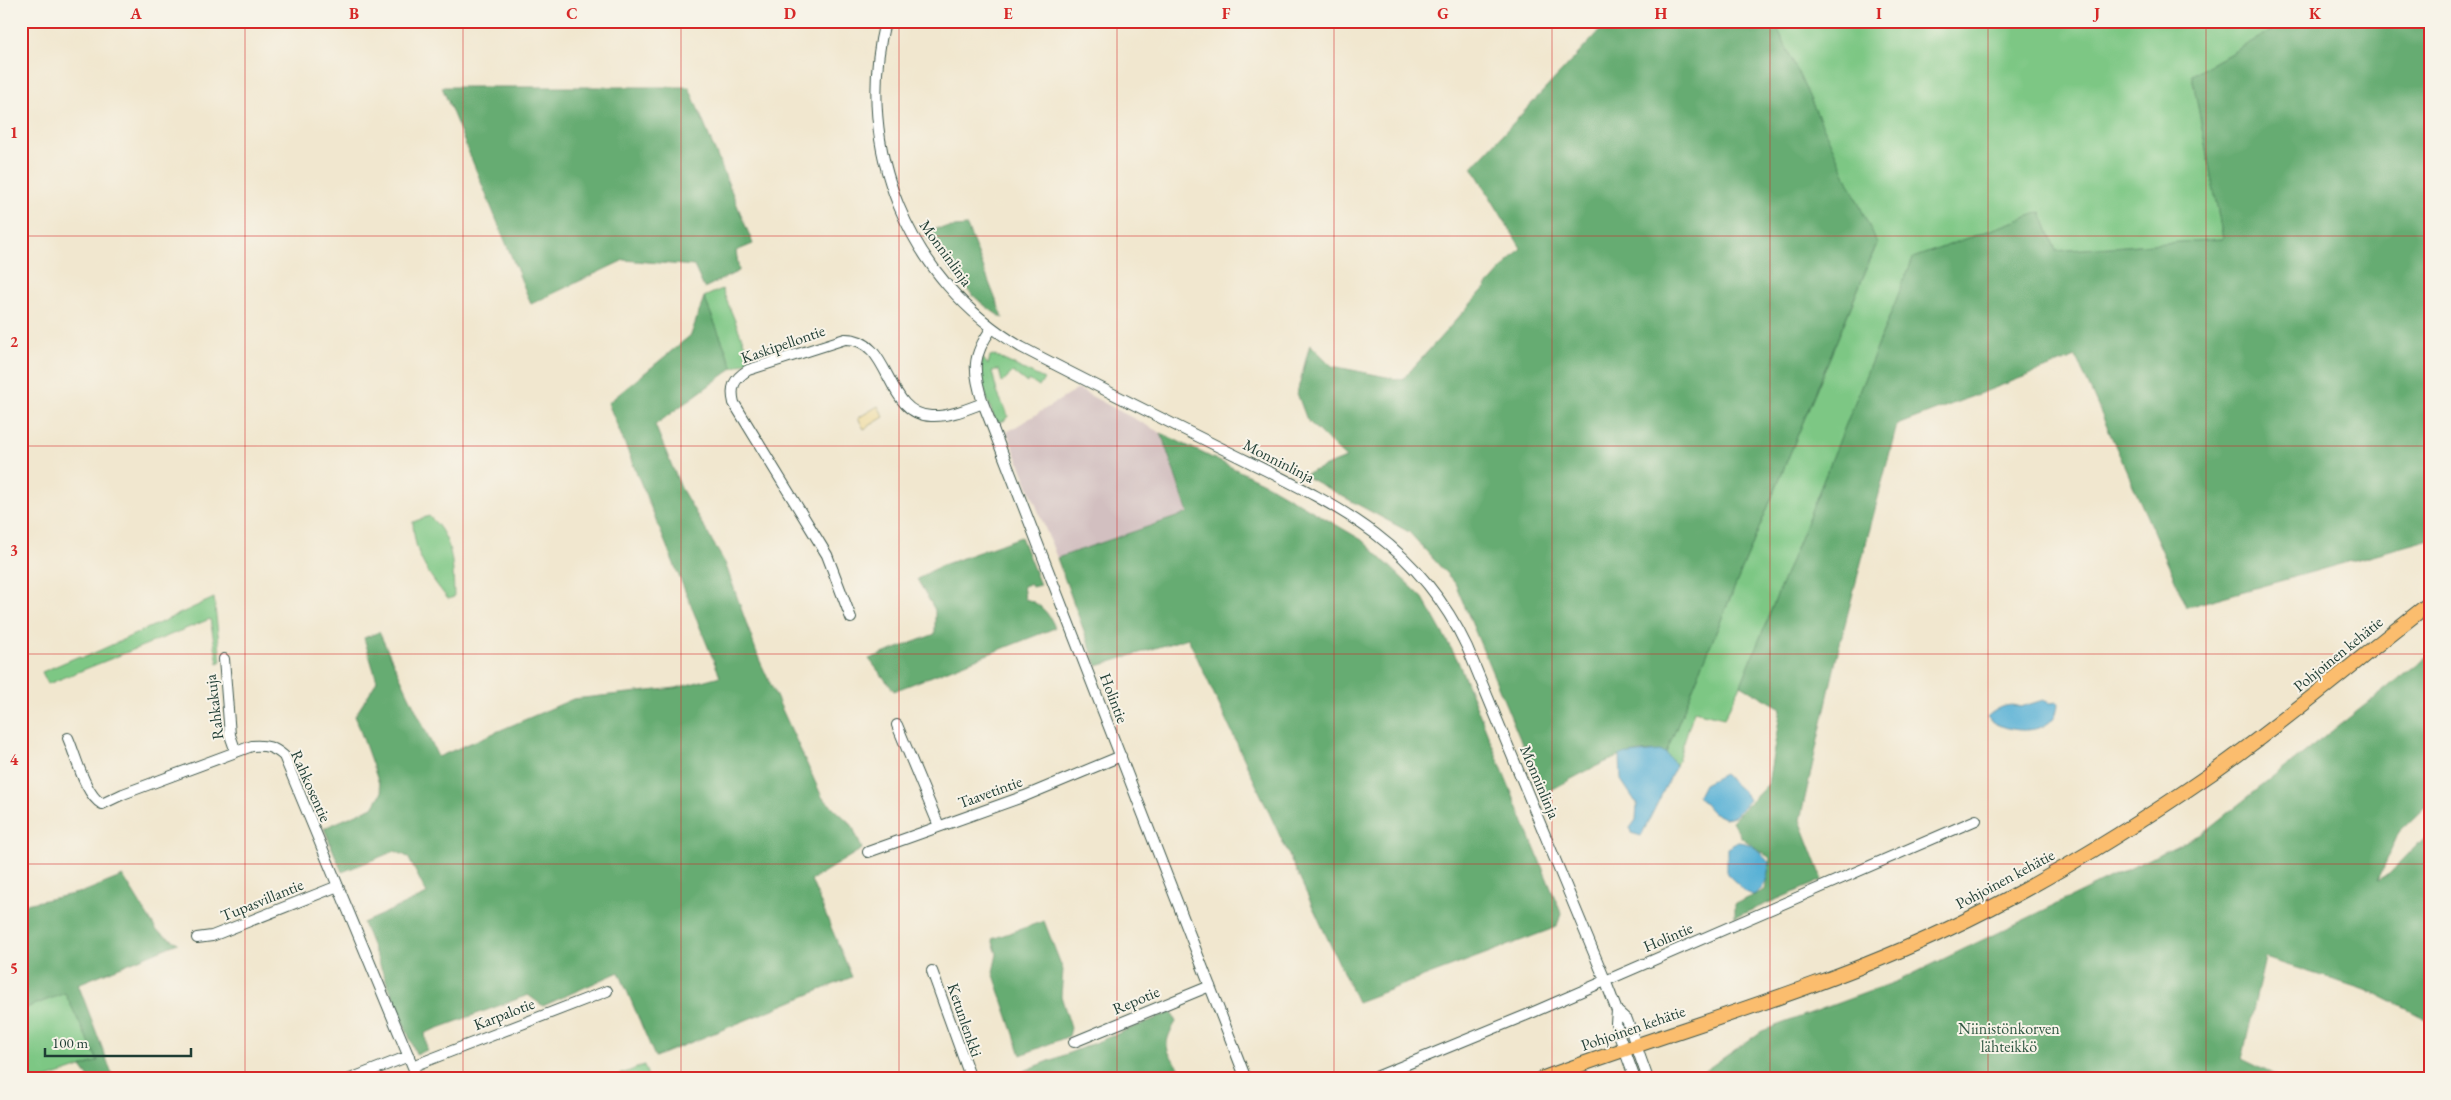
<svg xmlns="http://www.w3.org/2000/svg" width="2451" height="1100" viewBox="0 0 2451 1100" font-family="'EB Garamond',serif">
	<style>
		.industrial { fill: #d2bfc0 }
		.green { fill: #7dc784; stroke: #4e825c }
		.forest { fill: #66ac72; stroke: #427453 }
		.sand { fill: #eeda9e; stroke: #868c69 }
		.water { fill: #58b1d6; stroke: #3c7785 }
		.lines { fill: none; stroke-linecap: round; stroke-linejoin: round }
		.minor-casing { stroke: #3e564b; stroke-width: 12 }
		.major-casing { stroke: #3e564b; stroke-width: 16 }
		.minor { stroke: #fff; stroke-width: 10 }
		.major { stroke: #fbbd6e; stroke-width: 14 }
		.grid { fill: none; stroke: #d62828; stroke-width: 1; stroke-opacity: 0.55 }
		.labels { text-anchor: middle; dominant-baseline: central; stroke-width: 4; stroke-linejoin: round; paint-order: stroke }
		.street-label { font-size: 16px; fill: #1f3d34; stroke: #f7f3e8 }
		.park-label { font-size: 16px; fill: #325944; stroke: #f7f3e8 }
		.neatline { fill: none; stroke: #d62828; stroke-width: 2 }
		.grid-label { font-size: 16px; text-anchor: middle; font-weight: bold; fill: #d62828 }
	</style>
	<rect width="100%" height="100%" fill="#f7f3e8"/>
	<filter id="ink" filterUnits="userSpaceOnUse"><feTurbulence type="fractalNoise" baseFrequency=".02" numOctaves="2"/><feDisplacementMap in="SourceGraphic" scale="10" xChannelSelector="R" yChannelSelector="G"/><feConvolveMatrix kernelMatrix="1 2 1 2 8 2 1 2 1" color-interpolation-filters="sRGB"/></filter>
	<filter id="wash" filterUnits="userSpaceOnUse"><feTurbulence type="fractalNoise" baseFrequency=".0096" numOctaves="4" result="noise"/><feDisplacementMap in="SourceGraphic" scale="20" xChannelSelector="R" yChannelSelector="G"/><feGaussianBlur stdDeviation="1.12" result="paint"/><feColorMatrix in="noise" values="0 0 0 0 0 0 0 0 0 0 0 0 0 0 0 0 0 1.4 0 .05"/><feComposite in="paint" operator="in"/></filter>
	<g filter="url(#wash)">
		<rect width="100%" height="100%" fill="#f1e7cf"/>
		<path class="industrial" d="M 1078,389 L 1161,433 L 1188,513 L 1057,558 L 1007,432 Z"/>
		<path class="green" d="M 1774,21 L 2289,21 L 2192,75 L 2223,239 L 2056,251 L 2041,212 L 1913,258 L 1741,685 L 1724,718 L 1694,711 L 1676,766 L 1666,753 L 1877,244 Z
			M 722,289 L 751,360 L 733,368 L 704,297 Z
			M 993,355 L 1044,379 L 1039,387 L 1029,380 L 1027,383 L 1013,372 L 1002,382 L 999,370 L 992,371 L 997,392 L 1008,416 L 1004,421 L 996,422 C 987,400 979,381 982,357 L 988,365 L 990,356 Z
			M 429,516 C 454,538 453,566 454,597 L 448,599 C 428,574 414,555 413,522 Z
			M 214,598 L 221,661 L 218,663 L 210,619 L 48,684 L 42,672 L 77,657 L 83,658 Z
			M 65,993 L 98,1061 L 45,1079 L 21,1079 L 21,1010 Z
			M 644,1065 L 649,1079 L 610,1079 Z"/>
		<path class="forest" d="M 1609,21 L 1774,21 L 1877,243 L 1666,753 C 1626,743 1578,777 1543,794 L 1455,583 L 1409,532 L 1303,475 L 1346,458 L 1307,420 L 1297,393 L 1310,344 L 1332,366 L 1402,380 L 1521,248 L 1472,167 Z
			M 2289,21 L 2430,21 L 2430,539 L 2187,607 L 2076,357 L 1897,425 L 1839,647 L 1800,820 L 1823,880 L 1735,917 L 1735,904 L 1765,890 L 1770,858 L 1741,837 L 1732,821 L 1768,784 L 1781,708 L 1741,685 L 1913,258 L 2041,212 L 2056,251 L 2223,239 L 2192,75 Z
			M 442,87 L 689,87 L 753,244 L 736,251 L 739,271 L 704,288 L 694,266 L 624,260 L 531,304 Z
			M 967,226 L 1003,318 C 970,299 947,268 926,236 L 928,229 Z
			M 704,297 L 733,368 L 655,425 L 681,488 L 725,563 L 759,659 L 822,797 L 852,825 L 862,849 L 811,880 L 852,977 L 655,1057 L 619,972 L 543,1006 L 528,995 L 425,1033 L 427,1050 L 416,1054 L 363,923 L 427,894 L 408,857 L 395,851 L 342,872 L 324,828 L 373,807 L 382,792 L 355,716 L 377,681 L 364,638 L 379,632 L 438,757 L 573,699 L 676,688 L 720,676 L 608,403 L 691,335 Z
			M 1161,433 L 1268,485 L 1362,540 L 1423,598 L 1457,659 L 1561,913 L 1557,927 L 1357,1002 L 1188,638 L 1097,666 L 1057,558 L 1188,513 Z
			M 1021,537 L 1040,585 L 1032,587 L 1030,584 L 1023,586 L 1025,599 C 1039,602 1050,614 1055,628 L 894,691 L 869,659 L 935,634 L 935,610 L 917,579 L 940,566 Z
			M 2430,654 L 2430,802 L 2399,832 L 2378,880 L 2389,874 L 2430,832 L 2430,1021 L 2375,993 L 2265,958 L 2242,1059 L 2283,1079 L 1693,1079 L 1762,1031 L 1898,981 L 2201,834 Z
			M 123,876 L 157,931 L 178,943 L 78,984 L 114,1079 L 90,1079 L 81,1067 L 98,1061 L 65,993 L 21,1010 L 21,905 L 83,892 Z
			M 1044,921 L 1063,970 L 1061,996 L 1071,1028 L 1069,1036 L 1021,1055 L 993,972 L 997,954 L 992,939 Z
			M 1172,1012 L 1176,1022 C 1161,1046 1166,1051 1182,1071 L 1177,1079 L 1004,1079 Z
			M 1608,1069 L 1616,1071 L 1627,1079 L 1578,1079 Z"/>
		<path class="sand" d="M 878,406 L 884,417 L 864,429 L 858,418 Z"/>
		<path class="water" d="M 2043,700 L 2050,703 L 2058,702 C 2059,737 2006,736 1987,717 C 1996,708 2009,702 2021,707 Z
			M 1659,751 L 1666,753 L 1676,766 L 1641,836 L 1631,833 L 1630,828 L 1636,820 L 1637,804 L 1621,780 L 1620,755 Z
			M 1724,774 L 1745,793 L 1749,800 L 1735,816 L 1724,818 L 1712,812 L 1698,796 L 1704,784 Z
			M 1738,842 C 1752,842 1761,852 1769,863 C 1768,876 1766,889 1753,895 L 1746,892 L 1727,874 L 1727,848 Z"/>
	</g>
	<g filter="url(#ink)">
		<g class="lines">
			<defs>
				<path id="minor" d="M 885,21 C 854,148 908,280 1021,347 C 1086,381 1151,413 1217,446 C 1322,499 1413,533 1467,647 L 1605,980 L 1617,1011 L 1616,1023 L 1619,1035 L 1635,1079
					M 992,328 C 971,357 973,371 983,403 L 1246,1079
					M 851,618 L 827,555 L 734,403 C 730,387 734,379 748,370 L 845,339 C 892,338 884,414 931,416 C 949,417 967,409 983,403
					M 224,659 L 230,735 L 236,752
					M 897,725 L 939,826
					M 68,738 C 76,756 85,795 102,804 L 123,794 L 252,746 C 266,745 274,747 284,756 L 418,1079
					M 868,852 L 1025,796 L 1121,756
					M 197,938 L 212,936 L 338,886
					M 932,971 L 971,1079
					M 1617,1011 L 1627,1020 L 1648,1079
					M 1074,1042 L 1210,986
					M 413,1066 L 607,991
					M 350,1079 L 409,1056
					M 1371,1079 L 1529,1014 L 1976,820"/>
				<path id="major" d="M 1541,1079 C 1676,1029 1817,991 1948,929 C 2041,885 2128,831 2212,773 C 2287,720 2357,660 2430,603"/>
			</defs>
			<use href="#minor" class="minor-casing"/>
			<use href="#major" class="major-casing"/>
			<use href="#minor" class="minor"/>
			<use href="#major" class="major"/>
		</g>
	</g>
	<path class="grid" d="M 245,21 L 245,1079M 463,21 L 463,1079M 681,21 L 681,1079M 899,21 L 899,1079M 1117,21 L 1117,1079M 1334,21 L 1334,1079M 1552,21 L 1552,1079M 1770,21 L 1770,1079M 1988,21 L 1988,1079M 2206,21 L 2206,1079M 21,236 L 2430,236M 21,446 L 2430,446M 21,654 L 2430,654M 21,864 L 2430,864"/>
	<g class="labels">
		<g class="street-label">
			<text transform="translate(946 253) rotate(54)">Monninlinja</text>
			<text transform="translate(783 344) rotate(-19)">Kaskipellontie</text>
			<text transform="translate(1279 461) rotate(27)">Monninlinja</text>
			<text transform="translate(2338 654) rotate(-39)">Pohjoinen kehätie</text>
			<text transform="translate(1114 698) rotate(69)">Holintie</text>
			<text transform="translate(214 707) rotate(-97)">Rahkakuja</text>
			<text transform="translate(1540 782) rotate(67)">Monninlinja</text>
			<text transform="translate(311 786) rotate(66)">Rahkosentie</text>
			<text transform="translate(990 792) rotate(-20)">Taavetintie</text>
			<text transform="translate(2005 879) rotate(-28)">Pohjoinen kehätie</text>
			<text transform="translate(262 900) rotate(-22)">Tupasvillantie</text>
			<text transform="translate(1668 937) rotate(-23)">Holintie</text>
			<text transform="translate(1136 1000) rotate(-23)">Repotie</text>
			<text transform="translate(504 1014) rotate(-21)">Karpalotie</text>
			<text transform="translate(965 1020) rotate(71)">Ketunlenkki</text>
			<text transform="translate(1633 1028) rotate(-19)">Pohjoinen kehätie</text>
		</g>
		<g class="park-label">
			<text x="2009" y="1028">Niinistönkorven<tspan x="2009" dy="18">lähteikkö</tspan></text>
		</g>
	</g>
	<rect width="2451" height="1100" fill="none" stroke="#f7f3e8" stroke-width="55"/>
	<path d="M45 1048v8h146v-8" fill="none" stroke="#1f3d34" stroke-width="2.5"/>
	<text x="52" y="1048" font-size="15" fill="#1f3d34" stroke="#f7f3e8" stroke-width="4" paint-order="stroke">100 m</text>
	<rect x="28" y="28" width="2396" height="1044" class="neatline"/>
	<g class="grid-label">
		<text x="136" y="19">A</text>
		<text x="354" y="19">B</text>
		<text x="572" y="19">C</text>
		<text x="790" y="19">D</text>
		<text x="1008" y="19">E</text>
		<text x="1226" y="19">F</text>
		<text x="1443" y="19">G</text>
		<text x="1661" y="19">H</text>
		<text x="1879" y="19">I</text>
		<text x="2097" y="19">J</text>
		<text x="2315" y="19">K</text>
		<text x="14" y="138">1</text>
		<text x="14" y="347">2</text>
		<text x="14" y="556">3</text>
		<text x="14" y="765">4</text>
		<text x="14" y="974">5</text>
	</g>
</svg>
